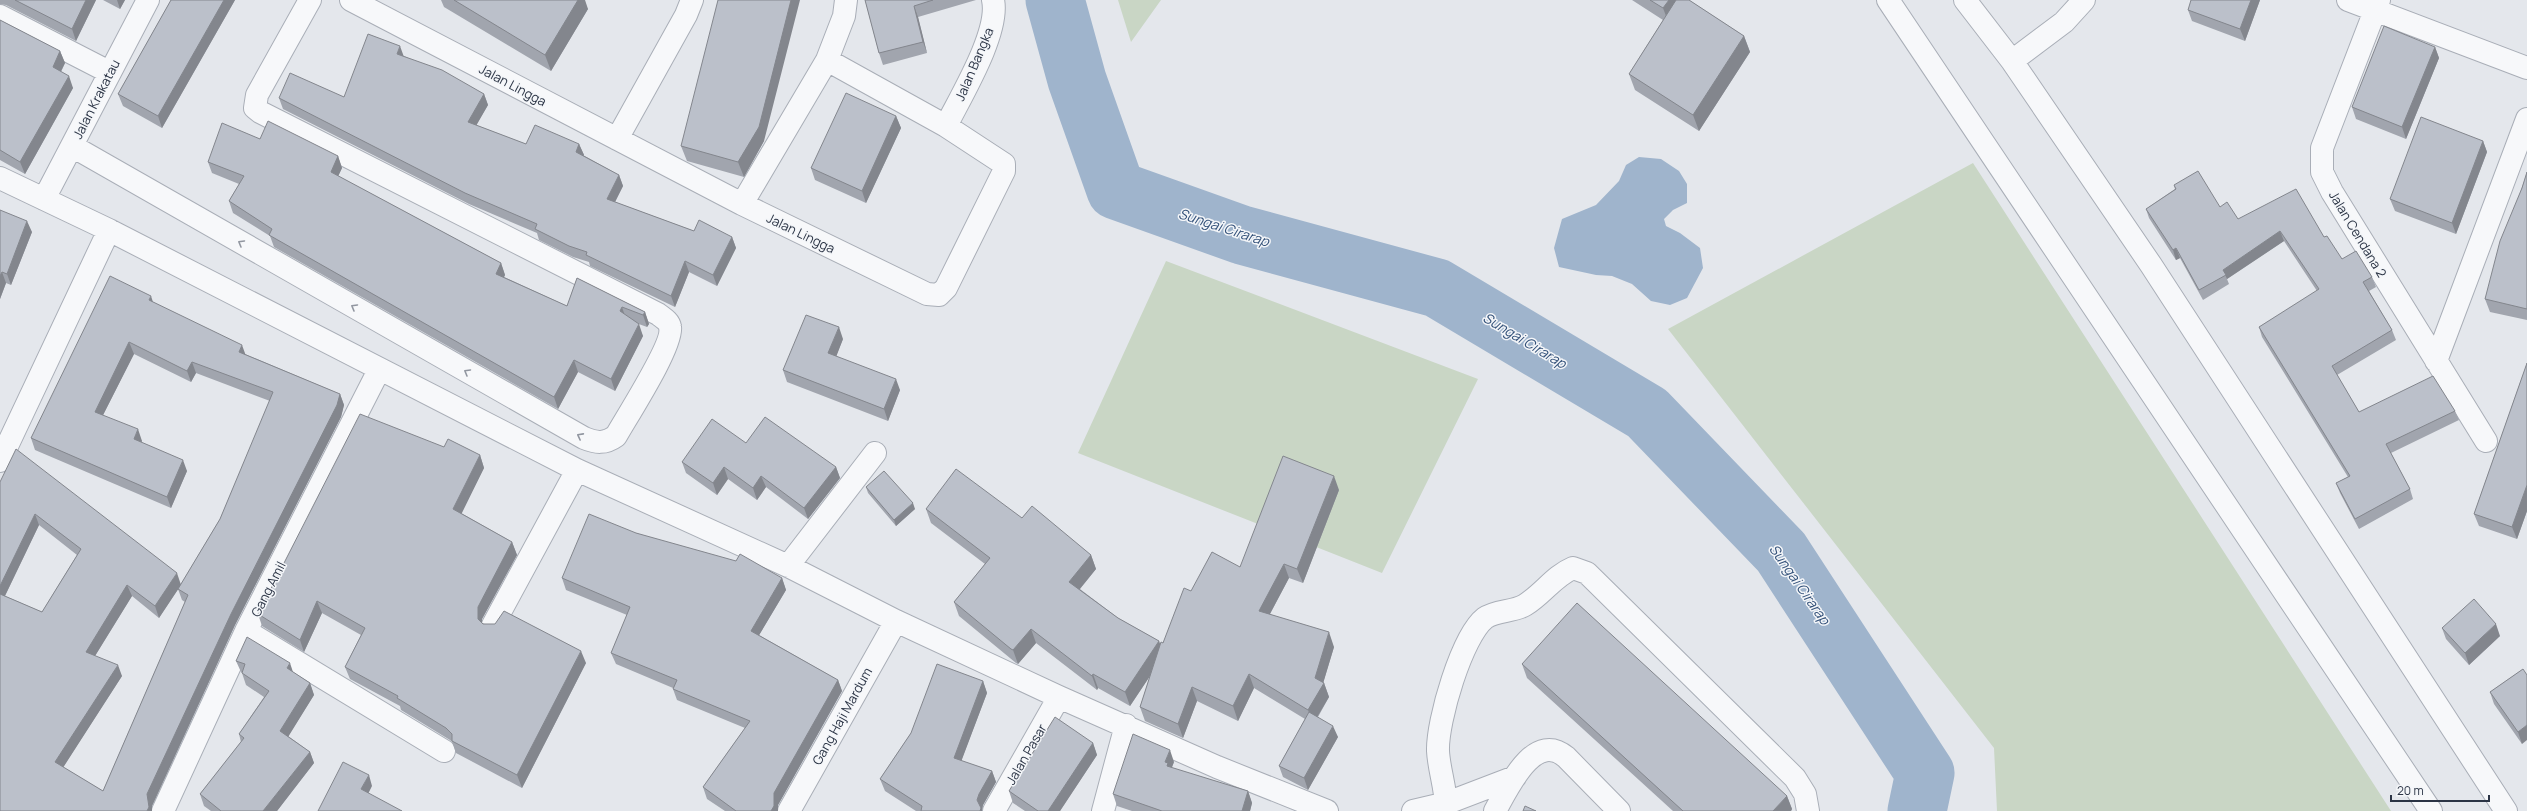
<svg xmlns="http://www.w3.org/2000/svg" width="2527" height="811" viewBox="0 0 2527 811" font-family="Manrope,sans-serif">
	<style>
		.grass { fill: #c9d6c5 }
		.water { fill: #9fb4cc }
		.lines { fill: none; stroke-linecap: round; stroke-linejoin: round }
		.river { stroke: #9fb4cc; stroke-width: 59 }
		.street-casing { stroke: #a9aeb7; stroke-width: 24 }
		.street { stroke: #f7f8fa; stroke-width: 22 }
		.wall { fill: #a1a5ae; fill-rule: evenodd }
		.shaded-wall { fill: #83868d }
		.building { fill: #bbc0ca; stroke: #83868d }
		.oneway { stroke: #9196a0 }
		.labels { text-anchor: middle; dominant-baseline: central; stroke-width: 3; stroke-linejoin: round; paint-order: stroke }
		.street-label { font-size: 13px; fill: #2b3445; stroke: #f4f6f9 }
		.water-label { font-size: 14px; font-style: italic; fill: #34527a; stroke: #f4f6f9 }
	</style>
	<rect width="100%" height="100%" fill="#e4e7ec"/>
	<path class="grass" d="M 1118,0 L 1161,0 L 1131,42 Z
		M 1973,163 L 2391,811 L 1997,811 L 1994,748 L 1668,329 Z
		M 1166,261 L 1478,379 L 1382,573 L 1078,453 Z"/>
	<path class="water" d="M 1639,157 L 1661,159 L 1679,171 L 1687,184 L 1687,203 L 1673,210 L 1664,219 L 1666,226 L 1680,233 L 1700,248 L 1703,268 L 1687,298 L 1670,305 L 1651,301 L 1632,284 L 1612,276 L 1596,275 L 1559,267 L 1554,248 L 1562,219 L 1596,205 L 1619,181 L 1626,165 Z"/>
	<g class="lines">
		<path class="river" d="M 1055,0 L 1077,80 L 1116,190 L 1242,235 L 1437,288 L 1647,413 L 1781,552 L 1925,773 L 1917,811"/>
		<defs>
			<path id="street" d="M 351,0 L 742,204 L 927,294 L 939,295 L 946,288 L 1004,171 L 1004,164 L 946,126 L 827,60
				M 1888,0 L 2431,811
				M 1965,0 L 2012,61 L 2151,265 L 2506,811
				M 2348,0 L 2527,68
				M 2379,0 L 2322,148 L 2322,172 L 2332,192 L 2486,441
				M 0,16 L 109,72
				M 2012,61 L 2064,22 L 2084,0
				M 946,126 C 961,96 1000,32 993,0
				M 617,139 L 686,15 L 692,0
				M 72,146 L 584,438 C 596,443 605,444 616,436 C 626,418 674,344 670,327 C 669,321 663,318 658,314 L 260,112 L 255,108 L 257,95 L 310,0
				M 0,178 L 109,230 L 577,470 L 788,566 L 896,621 L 1059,697 L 1217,767 L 1327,811
				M 44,199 L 148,0
				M 742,204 L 827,60 L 844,16 L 846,0
				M 2436,361 L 2527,119
				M 0,461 L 109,230
				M 788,566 L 875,453
				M 493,625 L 577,470
				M 246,631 L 444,751
				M 163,811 L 246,631 L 379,370
				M 789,811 L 896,621
				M 994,811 L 1059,697
				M 1103,811 L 1126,725
				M 1413,811 L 1447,803 L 1515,777
				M 1446,811 C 1447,791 1439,771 1438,751 C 1437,721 1462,636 1485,618 C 1496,610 1514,612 1525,605 C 1543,594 1554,576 1573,568 L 1587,573 L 1795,778 L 1805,794 L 1808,811
				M 1495,811 C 1508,788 1534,730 1566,757 L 1619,811"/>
		</defs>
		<use href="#street" class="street-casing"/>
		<use href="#street" class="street"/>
	</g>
	<path class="wall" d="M 0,0 L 96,0 L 76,41 L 6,5 L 0,4 Z
		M 103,0 L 125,0 L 120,9 Z
		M 171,0 L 235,0 L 162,128 L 123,106 L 118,94 Z
		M 441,0 L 578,0 L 588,9 L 551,71 L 444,7 Z
		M 865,0 L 976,0 L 918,17 L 927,53 L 883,65 L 879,53 Z
		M 1632,0 L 1689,0 L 1744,36 L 1750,52 L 1699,131 L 1635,90 L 1629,74 L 1663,20 Z
		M 2260,0 L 2245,41 L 2192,21 L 2188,10 Z
		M 0,20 L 60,51 L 65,63 L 61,72 L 73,88 L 25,174 L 0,160 Z
		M 2435,47 L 2439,58 L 2406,139 L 2356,119 L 2352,107 Z
		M 404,56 L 484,94 L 488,105 L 476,125 L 526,144 L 579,144 L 584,155 L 583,155 L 619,175 L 623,186 L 615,202 L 694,231 L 732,237 L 736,248 L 717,286 L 689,272 L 675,307 L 590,266 L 589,262 L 573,257 L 539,240 L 537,233 L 469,204 L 283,109 L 279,98 L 344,97 Z
		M 896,116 L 901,128 L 866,203 L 815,180 L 811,168 Z
		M 260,139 L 338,156 L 342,168 L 338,176 L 501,263 L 505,275 L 504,277 L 567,306 L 577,278 L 645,312 L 649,324 L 647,327 L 636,323 L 643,336 L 615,391 L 578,372 L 558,409 L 274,247 L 270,236 L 233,213 L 229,201 L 239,184 L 212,173 L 208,162 Z
		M 764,141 L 744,177 L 687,161 L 681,146 Z
		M 2483,141 L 2487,152 L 2456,234 L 2395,211 L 2390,199 Z
		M 2527,172 L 2527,320 L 2490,312 L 2485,299 Z
		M 2174,185 L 2220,207 L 2238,219 L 2324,237 L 2342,259 L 2372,277 L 2376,287 L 2369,291 L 2392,330 L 2396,340 L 2337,375 L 2359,412 L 2455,411 L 2459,420 L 2391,453 L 2410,489 L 2413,499 L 2359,529 L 2340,493 L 2336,483 L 2348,477 L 2262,337 L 2259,327 L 2317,291 L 2284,241 L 2227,279 L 2229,284 L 2203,300 L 2180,258 L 2176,260 L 2149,218 L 2146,209 L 2175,189 Z
		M 0,210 L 32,232 L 11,285 L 6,283 L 0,299 Z
		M 153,302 L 245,354 L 340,394 L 344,405 L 341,417 L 235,625 L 152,806 L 0,811 L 0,482 L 181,584 L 220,519 L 270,401 L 196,373 L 191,382 L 134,354 L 103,415 L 142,441 L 141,442 L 187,471 L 171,508 L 35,450 L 31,438 ZM 39,525 L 77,555 L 42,612 L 5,596 ZM 178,589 L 182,600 L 185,602 L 103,791 L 63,767 L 122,676 L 95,656 L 132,596 L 159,618 Z
		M 843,339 L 836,356 L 900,390 L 888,421 L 787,382 L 783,370 Z
		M 2527,363 L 2527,511 L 2517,539 L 2479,526 L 2474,514 Z
		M 746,443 L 836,467 L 840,478 L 808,519 L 766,487 L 757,500 L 728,479 L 717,495 L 686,473 L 682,462 Z
		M 444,447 L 480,455 L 484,468 L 461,513 L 512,542 L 517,555 L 482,619 L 482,623 L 586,663 L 522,788 L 456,753 L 452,742 L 450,740 L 401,710 L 400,706 L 350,679 L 345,667 L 361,635 L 322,613 L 304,652 L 262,626 L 258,614 Z
		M 866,487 L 915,509 L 896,526 L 868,493 Z
		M 1339,490 L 1303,583 L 1289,578 L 1270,614 L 1334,647 L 1323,683 L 1324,683 L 1329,697 L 1318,717 L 1338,737 L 1308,790 L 1283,777 L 1279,766 L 1305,719 L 1254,688 L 1238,721 L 1197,701 L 1183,738 L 1145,721 L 1140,707 L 1150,676 L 1130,706 L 1098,688 L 1097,690 L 1036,643 L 1018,664 L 1016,663 L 959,616 L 954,602 L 985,564 L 931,523 L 926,509 L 1022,518 L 1091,555 L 1096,569 L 1080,589 L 1118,618 L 1159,641 L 1160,645 L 1163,643 L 1191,591 L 1240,567 Z
		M 636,533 L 782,578 L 786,590 L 759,635 L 838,680 L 842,691 L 778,805 L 778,811 L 725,811 L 707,799 L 703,787 L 745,728 L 677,700 L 673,689 L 673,688 L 616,664 L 611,653 L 627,615 L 566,590 L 562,578 Z
		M 2442,628 L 2500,636 L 2469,665 L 2446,639 Z
		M 236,661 L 293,672 L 310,683 L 314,695 L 288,736 L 310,752 L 314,763 L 277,811 L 211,811 L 204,806 L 200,794 L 241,742 L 239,734 L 264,697 L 246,685 L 242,673 L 241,672 Z
		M 1522,664 L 1787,796 L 1792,809 L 1791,811 L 1673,811 L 1527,678 Z
		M 2523,669 L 2522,744 L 2494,704 L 2490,692 Z
		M 983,681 L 987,693 L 961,761 L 992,771 L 996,782 L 983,805 L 982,810 L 982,811 L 916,811 L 885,791 L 880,779 L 911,733 Z
		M 1093,743 L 1097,755 L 1060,811 L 1025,811 L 1013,803 L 1009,791 Z
		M 1174,762 L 1171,768 L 1248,791 L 1252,803 L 1250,811 L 1132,811 L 1117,806 L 1113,794 Z"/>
	<path class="shaded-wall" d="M 86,0 L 96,0 L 76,41 L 72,29 Z
		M 117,0 L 125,0 L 120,9 Z
		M 224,0 L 235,0 L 162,128 L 158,116 Z
		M 578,0 L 585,0 L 588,9 L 551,71 L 545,55 Z
		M 791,0 L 800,0 L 764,141 L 744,177 L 738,162 Z
		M 1669,0 L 1684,0 L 1669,24 L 1663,8 Z
		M 2251,0 L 2260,0 L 2245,41 L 2240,29 Z
		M 914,6 L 918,17 L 927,53 L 923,42 Z
		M 1744,36 L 1750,52 L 1699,131 L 1693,115 Z
		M 400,46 L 404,57 L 397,54 Z
		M 2435,47 L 2439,58 L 2406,139 L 2402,127 Z
		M 60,51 L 65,63 L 57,79 L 53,67 Z
		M 69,76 L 73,88 L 25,174 L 20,162 Z
		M 484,94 L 488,105 L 472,133 L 468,122 Z
		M 896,116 L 901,128 L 866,203 L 862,191 Z
		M 2483,141 L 2487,152 L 2456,234 L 2452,223 Z
		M 579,144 L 584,155 L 580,163 L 576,152 Z
		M 338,156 L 342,168 L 335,183 L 331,172 Z
		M 619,175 L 623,186 L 611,210 L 607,199 Z
		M 27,221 L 32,232 L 11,285 L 7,274 Z
		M 2280,231 L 2284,241 L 2227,279 L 2223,270 Z
		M 732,237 L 736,248 L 717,286 L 713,275 Z
		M 2176,248 L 2180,258 L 2176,260 L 2173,250 Z
		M 685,261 L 689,272 L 675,307 L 671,296 Z
		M 501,263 L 505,275 L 500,285 L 496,274 Z
		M 2,272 L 6,283 L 0,299 L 0,276 Z
		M 151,296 L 155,308 L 149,300 Z
		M 622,307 L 626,319 L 620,311 Z
		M 645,312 L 649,324 L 647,327 L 643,315 Z
		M 639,324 L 643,336 L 615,391 L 611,379 Z
		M 839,327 L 843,339 L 833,365 L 828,353 Z
		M 129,342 L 134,354 L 99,423 L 95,412 Z
		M 242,345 L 246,356 L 239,352 Z
		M 574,360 L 578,372 L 558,409 L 554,397 Z
		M 192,362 L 196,373 L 191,382 L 187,371 Z
		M 896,379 L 900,390 L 888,421 L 884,409 Z
		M 340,394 L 344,405 L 341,417 L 235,625 L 152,806 L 152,811 L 147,811 L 147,794 L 231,614 Z
		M 138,429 L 142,441 L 138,450 L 134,439 Z
		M 480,455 L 484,468 L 458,521 L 453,509 Z
		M 183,460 L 187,471 L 171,508 L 167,497 Z
		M 724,467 L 728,479 L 717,495 L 713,483 Z
		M 836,467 L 840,478 L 808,519 L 804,508 Z
		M 761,476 L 766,487 L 757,500 L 753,488 Z
		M 1334,476 L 1339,490 L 1303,583 L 1297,569 Z
		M 2527,485 L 2527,511 L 2517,539 L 2512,527 Z
		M 913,503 L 915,509 L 896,526 L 894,520 Z
		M 35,514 L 39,525 L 1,604 L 0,600 L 0,586 Z
		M 512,542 L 517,555 L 482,619 L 482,631 L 478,619 L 478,607 Z
		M 1091,555 L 1096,569 L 1074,596 L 1069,582 Z
		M 1284,564 L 1289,578 L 1264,625 L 1259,611 Z
		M 177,573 L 181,585 L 159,618 L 155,606 Z
		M 782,578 L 786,590 L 755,642 L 751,631 Z
		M 127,585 L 132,596 L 90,664 L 86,652 Z
		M 317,601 L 322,613 L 304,652 L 300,640 Z
		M 2496,624 L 2500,636 L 2469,665 L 2465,653 Z
		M 1031,629 L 1036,643 L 1018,664 L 1013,650 Z
		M 1329,632 L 1334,647 L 1322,687 L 1324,683 L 1329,697 L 1313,724 L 1308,710 L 1315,678 Z
		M 1159,641 L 1164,655 L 1130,706 L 1125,692 Z
		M 581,651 L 586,663 L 522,788 L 517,775 Z
		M 290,663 L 294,675 L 287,668 Z
		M 118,665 L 122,676 L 59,774 L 55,762 Z
		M 1093,674 L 1098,688 L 1097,690 L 1092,676 Z
		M 1249,674 L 1254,688 L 1238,721 L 1233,706 Z
		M 838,680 L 842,691 L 778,805 L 778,811 L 771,811 L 774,793 Z
		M 983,681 L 987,693 L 958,770 L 954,758 Z
		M 310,683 L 314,695 L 285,742 L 280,731 Z
		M 1192,687 L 1197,701 L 1183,738 L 1178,724 Z
		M 2527,725 L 2527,740 L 2522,744 L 2518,732 Z
		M 1333,726 L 1338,737 L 1308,790 L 1304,778 Z
		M 1093,743 L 1097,755 L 1060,811 L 1048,811 Z
		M 1170,750 L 1174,762 L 1171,770 L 1171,778 L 1165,762 Z
		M 310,752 L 314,763 L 277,811 L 263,811 Z
		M 992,771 L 996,782 L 983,805 L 982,810 L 982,811 L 980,811 L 977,800 L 979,794 Z
		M 369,775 L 372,786 L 365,800 L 361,789 Z
		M 1248,791 L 1252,803 L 1250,811 L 1242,811 Z
		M 1787,796 L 1792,809 L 1791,811 L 1773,811 Z"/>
	<path class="building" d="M 15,0 L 86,0 L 72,29 Z
		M 171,0 L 224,0 L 158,116 L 118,94 Z
		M 454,0 L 578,0 L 545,55 Z
		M 718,0 L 791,0 L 759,127 L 738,162 L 681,146 Z
		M 865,0 L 933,0 L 914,6 L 923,42 L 879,53 Z
		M 1650,0 L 1669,0 L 1663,8 Z
		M 1676,0 L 1689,0 L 1744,36 L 1693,115 L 1629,74 Z
		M 2191,0 L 2251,0 L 2240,29 L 2188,10 Z
		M 0,20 L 60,51 L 53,67 L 69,76 L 20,162 L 0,150 Z
		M 2384,26 L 2435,47 L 2402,127 L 2352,107 Z
		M 368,34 L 400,46 L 397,54 L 442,70 L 484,94 L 468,122 L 526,144 L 535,125 L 579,144 L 576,152 L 619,175 L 607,199 L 694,231 L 699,220 L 732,237 L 713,275 L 685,261 L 671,296 L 586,255 L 587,252 L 569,246 L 535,229 L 537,224 L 465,193 L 279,98 L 290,73 L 344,97 Z
		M 846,93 L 896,116 L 862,191 L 811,168 Z
		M 2421,117 L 2483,141 L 2452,223 L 2390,199 Z
		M 268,121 L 338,156 L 331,172 L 501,263 L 496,274 L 567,306 L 577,278 L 645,312 L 643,315 L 622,307 L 620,311 L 639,324 L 611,379 L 574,360 L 554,397 L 269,235 L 272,229 L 229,201 L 244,176 L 208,162 L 222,123 L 260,139 Z
		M 2198,171 L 2220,207 L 2227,202 L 2238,219 L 2296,189 L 2324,237 L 2327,236 L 2342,259 L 2356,251 L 2372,277 L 2363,282 L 2392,330 L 2332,366 L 2359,412 L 2433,376 L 2455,411 L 2386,444 L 2410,489 L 2355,519 L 2336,483 L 2350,476 L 2259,327 L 2319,289 L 2280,231 L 2223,270 L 2226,275 L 2199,290 L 2176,248 L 2173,250 L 2146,209 L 2176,189 L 2174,185 Z
		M 2527,172 L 2527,309 L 2485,299 L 2500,241 L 2522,188 Z
		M 0,210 L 27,221 L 7,274 L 2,272 L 0,276 Z
		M 110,276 L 151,296 L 149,300 L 242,345 L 239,352 L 340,394 L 337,405 L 231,614 L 147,794 L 149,807 L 147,811 L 0,811 L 0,594 L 42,612 L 81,549 L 35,514 L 0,586 L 0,482 L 16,449 L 177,573 L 155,606 L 127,585 L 86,652 L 118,665 L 55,762 L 103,791 L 188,595 L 178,589 L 220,519 L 273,392 L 192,362 L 187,371 L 129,342 L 95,412 L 138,429 L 134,439 L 183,460 L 167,497 L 31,438 Z
		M 806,315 L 839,327 L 828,353 L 896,379 L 884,409 L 783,370 Z
		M 2527,363 L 2527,485 L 2512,527 L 2474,514 Z
		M 360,414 L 444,447 L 448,439 L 480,455 L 453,509 L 512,542 L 478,607 L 478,619 L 483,624 L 495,624 L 504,611 L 581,651 L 517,775 L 452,741 L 452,734 L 446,728 L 397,698 L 398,696 L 345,667 L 365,628 L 317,601 L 300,640 L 258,614 Z
		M 765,417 L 836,467 L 804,508 L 761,476 L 753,488 L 724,467 L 713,483 L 682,462 L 712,419 L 746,443 Z
		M 1283,456 L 1334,476 L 1297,569 L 1284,564 L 1259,611 L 1329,632 L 1315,678 L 1324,683 L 1308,710 L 1249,674 L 1233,706 L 1192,687 L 1178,724 L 1140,707 L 1161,642 L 1163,643 L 1184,588 L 1191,591 L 1212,552 L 1240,567 Z
		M 956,469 L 1022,518 L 1032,506 L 1091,555 L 1069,582 L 1118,618 L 1159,641 L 1125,692 L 1093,674 L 1092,676 L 1031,629 L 1013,650 L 1011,649 L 954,602 L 990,558 L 926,509 Z
		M 884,471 L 913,503 L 894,520 L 866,487 Z
		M 589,514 L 636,533 L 736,561 L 740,554 L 782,578 L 751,631 L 838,680 L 774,793 L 774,806 L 771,811 L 736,811 L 703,787 L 750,721 L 673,689 L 677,680 L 611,653 L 630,607 L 562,578 Z
		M 2474,599 L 2496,624 L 2465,653 L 2442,628 Z
		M 1577,603 L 1787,796 L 1773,811 L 1683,811 L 1522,664 Z
		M 247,637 L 290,663 L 287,668 L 310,683 L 280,731 L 310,752 L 263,811 L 221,811 L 200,794 L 244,738 L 239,734 L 269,691 L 242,673 L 245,664 L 236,661 Z
		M 937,664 L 983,681 L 954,758 L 992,771 L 979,794 L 977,800 L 981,808 L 980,811 L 921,811 L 922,806 L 880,779 L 911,733 Z
		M 2523,669 L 2527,675 L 2527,725 L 2518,732 L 2490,692 Z
		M 1309,712 L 1333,726 L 1304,778 L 1279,766 Z
		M 1055,717 L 1093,743 L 1048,811 L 1038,811 L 1009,791 Z
		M 1133,734 L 1170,750 L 1165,762 L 1168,763 L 1167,766 L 1248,791 L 1242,811 L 1162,811 L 1113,794 Z
		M 343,762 L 369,775 L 361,789 L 402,811 L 318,811 Z
		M 1525,806 L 1536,811 L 1523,811 Z"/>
	<defs><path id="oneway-chevron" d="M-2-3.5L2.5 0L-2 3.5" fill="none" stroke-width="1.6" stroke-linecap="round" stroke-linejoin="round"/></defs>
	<g class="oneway">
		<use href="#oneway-chevron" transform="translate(241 243) rotate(-150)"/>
		<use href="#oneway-chevron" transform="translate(354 307) rotate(-150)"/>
		<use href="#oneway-chevron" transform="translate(467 372) rotate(-150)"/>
		<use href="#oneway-chevron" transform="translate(580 436) rotate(-152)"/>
	</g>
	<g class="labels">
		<g class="street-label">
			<text transform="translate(974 64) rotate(-67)">Jalan Bangka</text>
			<text transform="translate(513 85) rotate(28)">Jalan Lingga</text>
			<text transform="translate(96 99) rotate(-63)">Jalan Krakatau</text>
			<text transform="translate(801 233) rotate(26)">Jalan Lingga</text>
			<text transform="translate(2358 234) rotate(59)">Jalan Cendana 2</text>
			<text transform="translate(268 589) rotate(-63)">Gang Amil</text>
			<text transform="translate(842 716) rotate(-61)">Gang Haji Mardum</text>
			<text transform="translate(1026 754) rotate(-60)">Jalan Pasar</text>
		</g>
		<g class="water-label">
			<text transform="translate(1224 227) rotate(18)">Sungai Cirarap</text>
			<text transform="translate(1525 340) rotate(31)">Sungai Cirarap</text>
			<text transform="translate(1800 584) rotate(55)">Sungai Cirarap</text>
		</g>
	</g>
	<path d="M2391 795v6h98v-6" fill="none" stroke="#2b3445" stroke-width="2"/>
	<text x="2397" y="795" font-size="12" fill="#2b3445" stroke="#f4f6f9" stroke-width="3" paint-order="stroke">20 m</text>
</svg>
